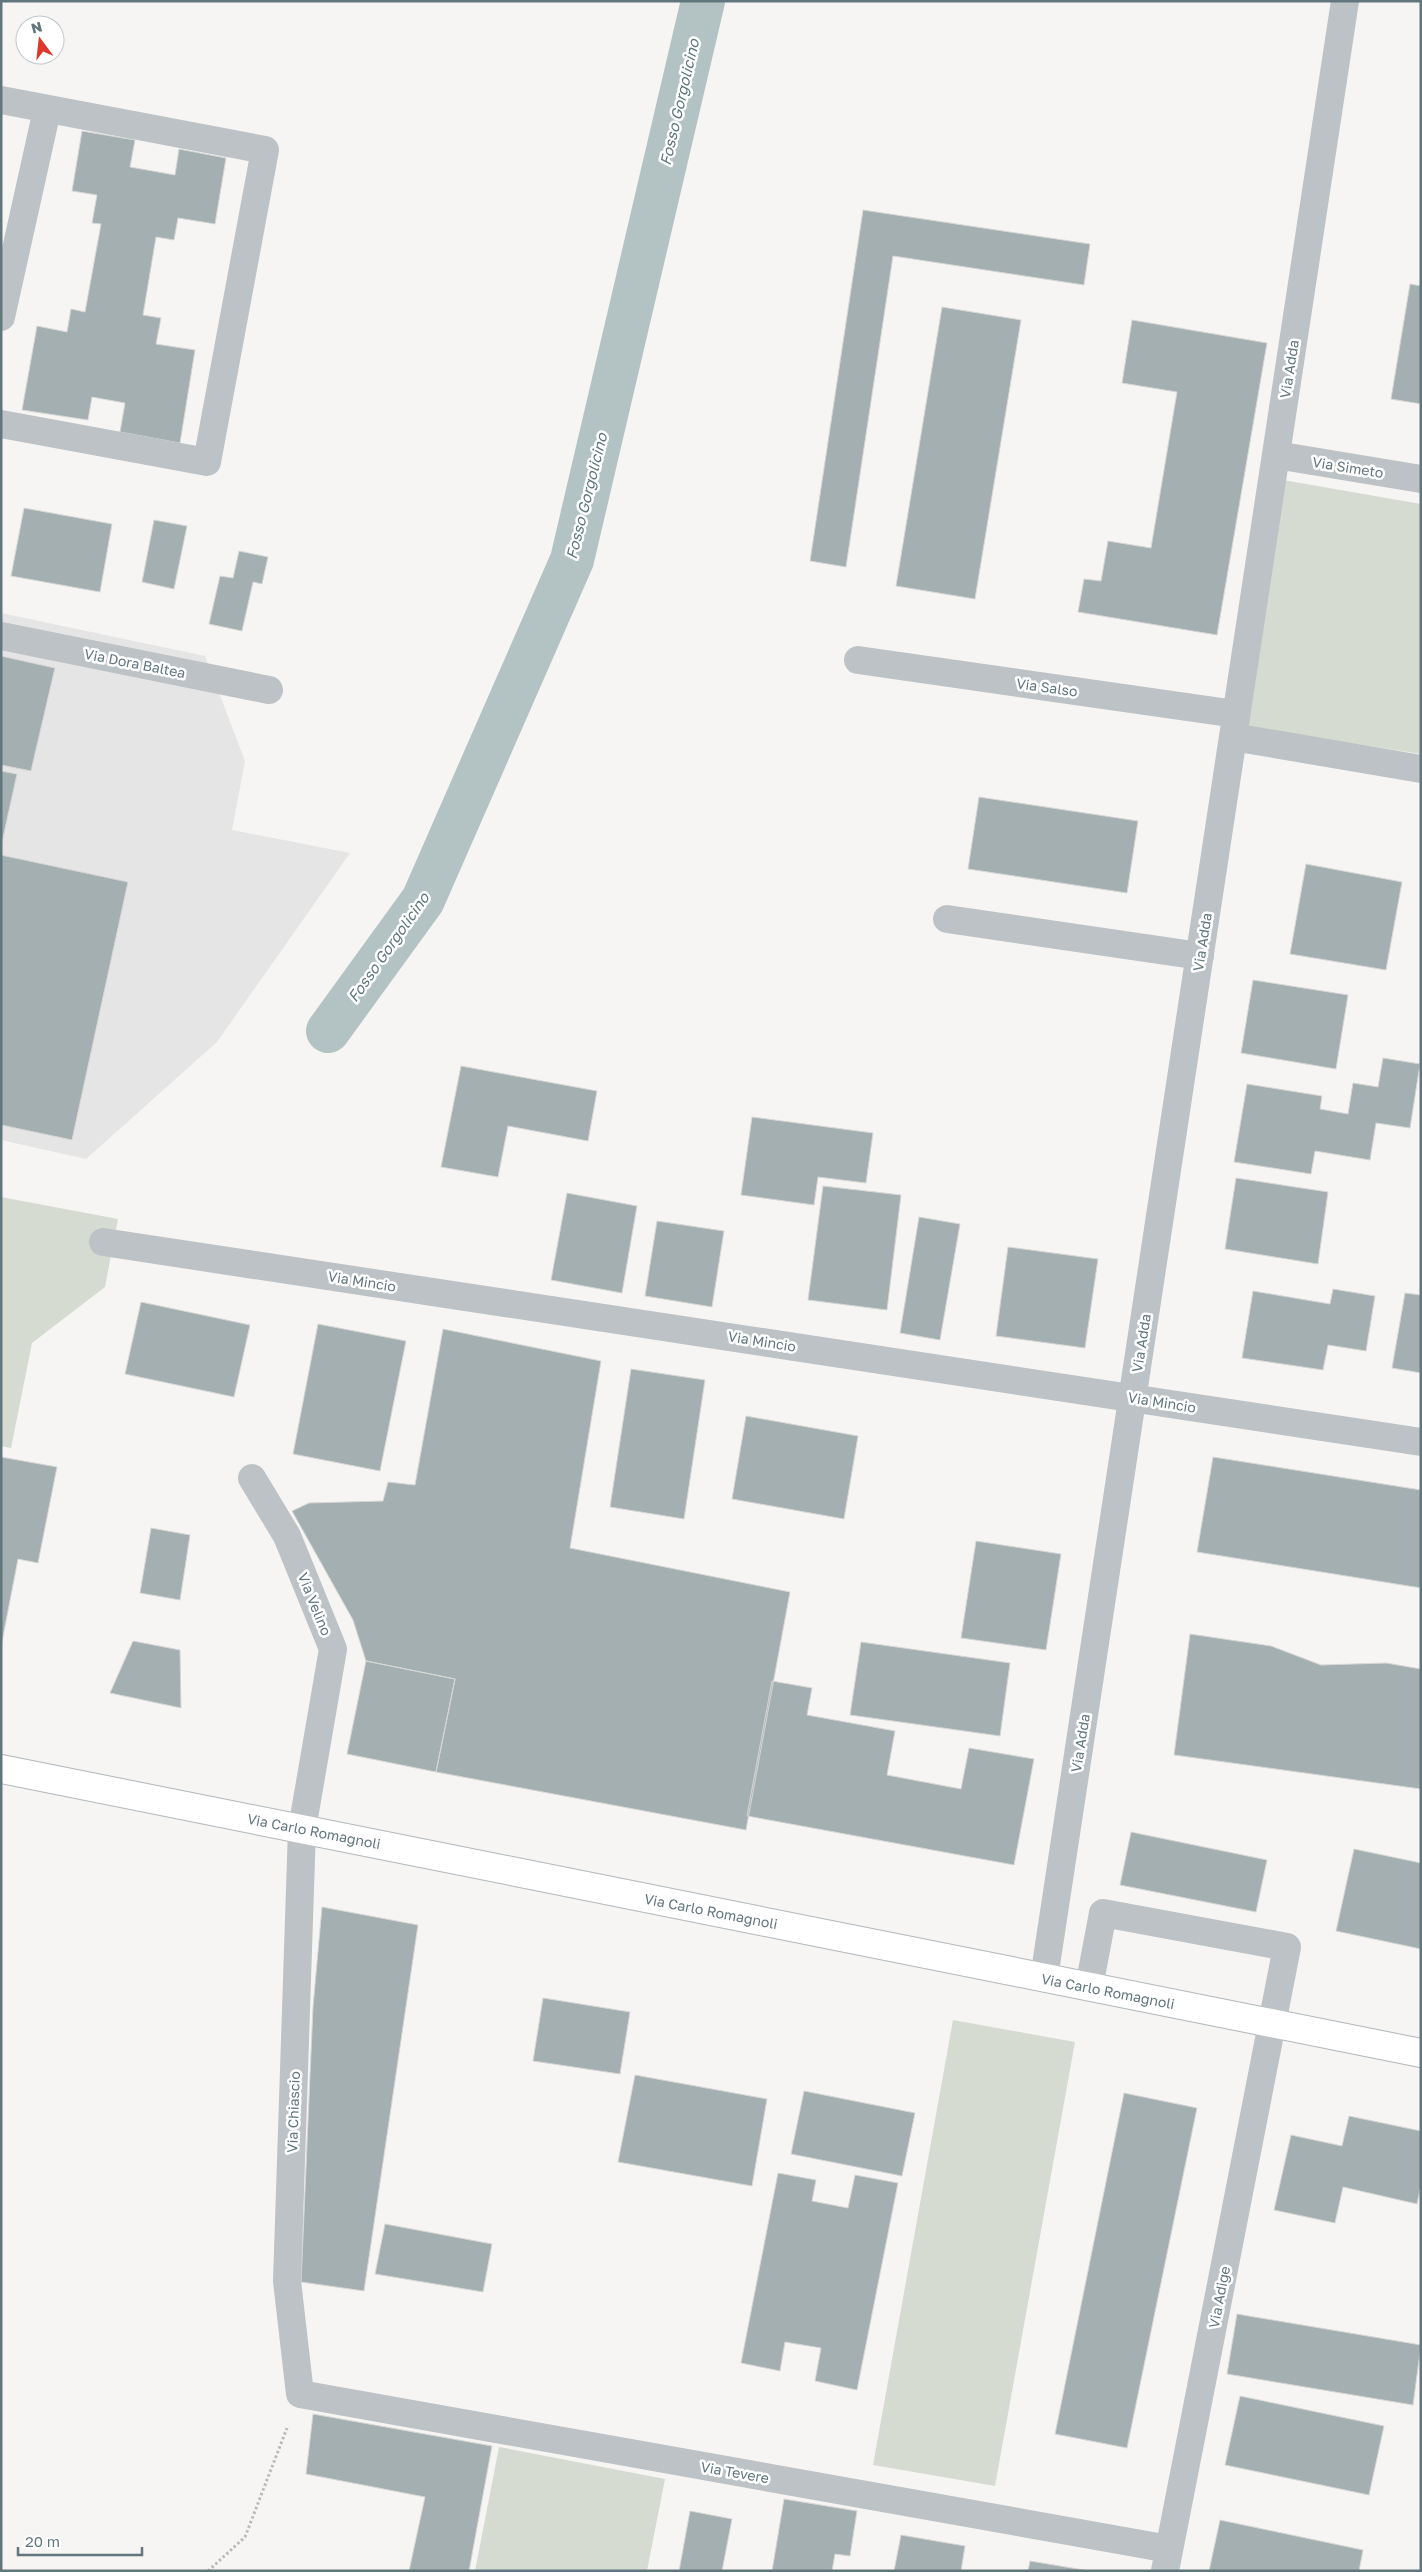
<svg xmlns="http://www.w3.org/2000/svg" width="1422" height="2572" viewBox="0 0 1422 2572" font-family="'Golos Text',sans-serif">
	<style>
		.built { fill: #e4e5e4 }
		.green { fill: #d6dbd2 }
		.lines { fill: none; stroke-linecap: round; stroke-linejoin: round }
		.canal { stroke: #b3c3c4; stroke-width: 44 }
		.building { fill: #a4afb2; stroke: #d7d7d5 }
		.major-casing { stroke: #b0b6b9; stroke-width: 30 }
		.path { stroke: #b7bbbd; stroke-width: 3; stroke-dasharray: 2.5 2.5; stroke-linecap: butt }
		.minor { stroke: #bcc2c5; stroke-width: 28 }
		.major { stroke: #fff; stroke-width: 28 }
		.labels { text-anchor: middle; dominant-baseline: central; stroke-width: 5; stroke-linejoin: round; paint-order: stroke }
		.street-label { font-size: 14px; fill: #62767d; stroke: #fff }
		.water-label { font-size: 15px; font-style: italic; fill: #5d7678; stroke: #fff }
	</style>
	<rect width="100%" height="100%" fill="#f6f5f3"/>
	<path class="built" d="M 1,613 L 205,656 L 245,761 L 232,830 L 350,853 L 217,1042 L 86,1159 L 1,1140 Z"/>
	<path class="green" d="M 1283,480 L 1421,504 L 1421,754 L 1245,727 Z
		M 1,1197 L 118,1219 L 105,1287 L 32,1343 L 11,1448 L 1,1446 Z
		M 953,2020 L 1075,2042 L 995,2486 L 873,2465 Z
		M 499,2447 L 665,2479 L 647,2571 L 475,2571 Z"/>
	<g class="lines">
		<path class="canal" d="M 328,1031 L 423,900 L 572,560 L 703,1"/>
	</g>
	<path class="building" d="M 82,131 L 135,140 L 130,167 L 175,175 L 179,149 L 226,158 L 215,224 L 178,218 L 174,240 L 156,237 L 143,315 L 161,318 L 156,344 L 195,350 L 180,443 L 120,432 L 125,403 L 92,397 L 88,420 L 22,410 L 37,326 L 67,332 L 71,309 L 85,312 L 101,224 L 92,223 L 97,195 L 72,191 Z
		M 863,210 L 1090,244 L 1084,285 L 893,256 L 846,567 L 810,561 Z
		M 1410,284 L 1421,286 L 1421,404 L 1391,399 Z
		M 942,307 L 1021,320 L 975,599 L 896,586 Z
		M 1132,320 L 1267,343 L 1217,635 L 1078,612 L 1084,579 L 1101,581 L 1108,541 L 1151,548 L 1177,392 L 1122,383 Z
		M 24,508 L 112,524 L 100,592 L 11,576 Z
		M 154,520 L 187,526 L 174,589 L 142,582 Z
		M 239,551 L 268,557 L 262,584 L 253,582 L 242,631 L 209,624 L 220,576 L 233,578 Z
		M 1,656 L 55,668 L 31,771 L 1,765 Z
		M 1,771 L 17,774 L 1,847 Z
		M 979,797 L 1138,821 L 1127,893 L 968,869 Z
		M 1,855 L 128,882 L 72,1140 L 1,1125 Z
		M 1306,864 L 1402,882 L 1386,970 L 1290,954 Z
		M 1253,980 L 1348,995 L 1336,1069 L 1241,1053 Z
		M 1383,1058 L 1420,1064 L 1410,1128 L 1376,1123 L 1370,1160 L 1315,1151 L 1311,1174 L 1234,1162 L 1247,1084 L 1322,1096 L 1320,1109 L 1348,1114 L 1353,1083 L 1378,1087 Z
		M 461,1066 L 597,1091 L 588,1141 L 508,1126 L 498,1177 L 441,1167 Z
		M 752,1117 L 873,1133 L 866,1183 L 818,1177 L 814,1205 L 741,1195 Z
		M 1236,1178 L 1328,1192 L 1318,1264 L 1225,1249 Z
		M 823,1186 L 901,1195 L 887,1310 L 808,1300 Z
		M 567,1193 L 637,1206 L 622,1293 L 551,1280 Z
		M 919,1217 L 960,1224 L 940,1340 L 900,1333 Z
		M 657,1221 L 724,1231 L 712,1307 L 645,1296 Z
		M 1008,1247 L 1098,1259 L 1085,1348 L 996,1336 Z
		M 1333,1289 L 1375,1296 L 1366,1351 L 1328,1345 L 1323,1370 L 1242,1358 L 1253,1291 L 1330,1304 Z
		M 1405,1293 L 1421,1295 L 1421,1373 L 1392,1368 Z
		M 141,1302 L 250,1325 L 234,1397 L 125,1374 Z
		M 318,1324 L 406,1341 L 380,1471 L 293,1454 Z
		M 443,1329 L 601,1361 L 570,1548 L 790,1592 L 746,1830 L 436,1772 L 455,1679 L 366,1661 L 353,1620 L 292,1511 L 309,1503 L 383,1501 L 388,1482 L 415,1485 Z
		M 631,1369 L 705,1380 L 684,1519 L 610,1507 Z
		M 746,1416 L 858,1436 L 844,1519 L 732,1499 Z
		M 1,1457 L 57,1467 L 38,1563 L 18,1559 L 1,1647 Z
		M 1213,1457 L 1421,1490 L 1421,1588 L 1197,1552 Z
		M 151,1528 L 190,1535 L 180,1600 L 140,1593 Z
		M 976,1541 L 1061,1554 L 1046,1650 L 961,1638 Z
		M 1190,1634 L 1271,1646 L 1321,1665 L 1386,1663 L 1421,1669 L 1421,1789 L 1174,1755 Z
		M 133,1641 L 180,1650 L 181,1708 L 110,1693 Z
		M 861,1642 L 1010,1663 L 1000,1736 L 850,1715 Z
		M 366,1661 L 455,1679 L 436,1772 L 347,1754 Z
		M 772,1681 L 812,1688 L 807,1715 L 895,1731 L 887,1775 L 961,1789 L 969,1748 L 1034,1759 L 1014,1865 L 747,1816 Z
		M 1131,1832 L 1267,1860 L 1256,1912 L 1120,1885 Z
		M 1354,1849 L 1421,1863 L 1421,1949 L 1336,1931 Z
		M 322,1907 L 418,1925 L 364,2291 L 301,2282 L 313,2007 Z
		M 543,1998 L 630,2012 L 620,2074 L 533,2061 Z
		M 635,2075 L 767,2099 L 752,2186 L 618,2162 Z
		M 804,2091 L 915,2113 L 902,2176 L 791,2154 Z
		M 1124,2093 L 1197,2108 L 1127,2448 L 1055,2434 Z
		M 1349,2116 L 1421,2131 L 1421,2185 L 1417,2204 L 1343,2187 L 1335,2223 L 1274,2210 L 1291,2135 L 1342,2146 Z
		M 778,2173 L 816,2180 L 812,2201 L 848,2208 L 855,2175 L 898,2183 L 857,2390 L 815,2381 L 821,2348 L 785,2342 L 780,2371 L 741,2363 Z
		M 385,2224 L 492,2244 L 483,2292 L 375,2274 Z
		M 1237,2314 L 1421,2345 L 1413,2405 L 1227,2374 Z
		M 1240,2396 L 1384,2426 L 1369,2495 L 1225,2465 Z
		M 313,2414 L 492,2446 L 469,2571 L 409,2571 L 425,2497 L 306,2474 Z
		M 784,2499 L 857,2511 L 850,2556 L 835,2554 L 832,2571 L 772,2571 Z
		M 690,2511 L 732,2519 L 722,2571 L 679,2571 Z
		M 1220,2520 L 1363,2550 L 1359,2571 L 1209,2571 Z
		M 901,2535 L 965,2546 L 961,2571 L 894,2571 Z
		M 1030,2561 L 1090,2571 L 1028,2571 Z"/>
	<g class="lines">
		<defs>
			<path id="major" d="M 1,1769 L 1421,2053"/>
		</defs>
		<use href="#major" class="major-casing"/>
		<path class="path" d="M 208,2571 L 245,2537 L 287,2428"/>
		<path class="minor" d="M 1,100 L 265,150 L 207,462 L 1,424
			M 1,317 L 47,110
			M 1276,455 L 1421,479
			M 1,636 L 269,690
			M 858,660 L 1236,714
			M 1233,737 L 1421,769
			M 947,919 L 1200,956
			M 103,1242 L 1421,1442
			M 252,1478 L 287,1536 L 333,1649 L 302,1829 L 287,2281 L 300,2394 L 1169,2549
			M 1044,1978 L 1345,1
			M 1089,1987 L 1103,1913 L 1287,1947 L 1165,2571"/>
		<use href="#major" class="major"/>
	</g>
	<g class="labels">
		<g class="street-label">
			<text transform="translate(1289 369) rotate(-81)">Via Adda</text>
			<text transform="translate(1348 467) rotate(9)">Via Simeto</text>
			<text transform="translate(135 663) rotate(11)">Via Dora Baltea</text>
			<text transform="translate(1047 687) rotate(8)">Via Salso</text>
			<text transform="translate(1202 942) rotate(-81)">Via Adda</text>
			<text transform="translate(362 1281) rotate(9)">Via Mincio</text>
			<text transform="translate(762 1341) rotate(9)">Via Mincio</text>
			<text transform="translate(1141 1343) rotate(-81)">Via Adda</text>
			<text transform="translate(1162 1402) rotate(9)">Via Mincio</text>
			<text transform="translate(315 1604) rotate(68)">Via Velino</text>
			<text transform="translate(1080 1743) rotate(-81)">Via Adda</text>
			<text transform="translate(314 1831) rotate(11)">Via Carlo Romagnoli</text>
			<text transform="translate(711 1911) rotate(11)">Via Carlo Romagnoli</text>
			<text transform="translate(1108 1991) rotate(11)">Via Carlo Romagnoli</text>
			<text transform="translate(293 2112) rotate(-88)">Via Chiascio</text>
			<text transform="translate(1219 2297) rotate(-79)">Via Adige</text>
			<text transform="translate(735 2472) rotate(10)">Via Tevere</text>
		</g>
		<g class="water-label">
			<text transform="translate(679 102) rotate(-77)">Fosso Gorgolicino</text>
			<text transform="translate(586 496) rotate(-76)">Fosso Gorgolicino</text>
			<text transform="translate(388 947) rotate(-55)">Fosso Gorgolicino</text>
		</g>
	</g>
	<rect width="1422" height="2572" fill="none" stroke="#62767d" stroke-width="5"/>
	<g transform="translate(40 40) rotate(345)"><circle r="24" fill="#ffffff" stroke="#c0c8cb"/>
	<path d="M0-4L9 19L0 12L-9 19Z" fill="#dd382c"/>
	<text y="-8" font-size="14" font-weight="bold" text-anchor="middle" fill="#62767d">N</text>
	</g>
	<path d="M18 2547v8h124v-8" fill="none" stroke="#62767d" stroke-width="2.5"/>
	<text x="25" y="2547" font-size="15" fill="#62767d" stroke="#ffffff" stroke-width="4" paint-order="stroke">20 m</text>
</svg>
